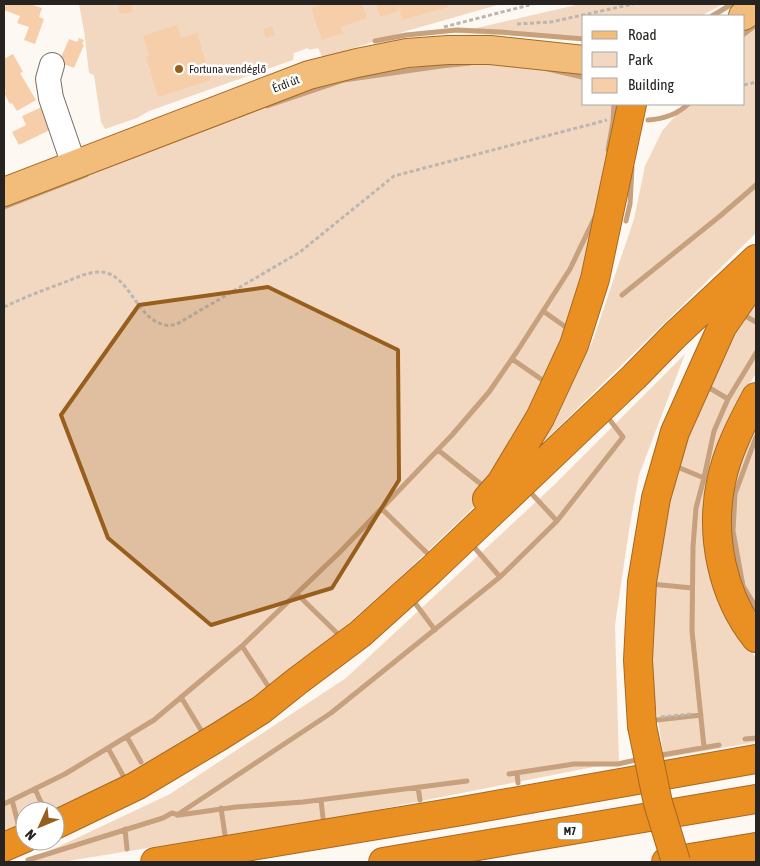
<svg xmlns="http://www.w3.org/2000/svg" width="760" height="866" viewBox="0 0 760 866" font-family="'Asap Condensed',sans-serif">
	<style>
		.green { fill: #f2d8c1 }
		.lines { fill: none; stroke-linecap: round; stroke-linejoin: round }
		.stream { stroke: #c7a07d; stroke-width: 5 }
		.building { fill: #f6cea9 }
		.minor-casing { stroke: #766e66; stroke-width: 26 }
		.major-casing { stroke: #a66921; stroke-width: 30 }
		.highway-casing { stroke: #a66921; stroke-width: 30 }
		.path { stroke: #bbb6b2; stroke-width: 3; stroke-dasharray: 4 2.5; stroke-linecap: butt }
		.minor { stroke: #fff; stroke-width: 24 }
		.major { stroke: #f2bc7a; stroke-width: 28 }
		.highway { stroke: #ea8f22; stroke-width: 28 }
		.highway-bridge-casing { stroke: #a66921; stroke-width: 30; stroke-linecap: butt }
		.highway-bridge { stroke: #ea8f22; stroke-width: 28 }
		.marked { fill: #985e1d; fill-opacity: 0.2; stroke: #985e1d; stroke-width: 4; stroke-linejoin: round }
		.poi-dot { fill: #985e1d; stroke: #fff; stroke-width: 2 }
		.labels { text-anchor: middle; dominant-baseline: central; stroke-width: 5; stroke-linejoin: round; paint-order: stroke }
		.shield { fill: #fff; stroke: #686563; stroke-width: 1 }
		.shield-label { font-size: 11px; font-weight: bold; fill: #272320 }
		.poi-label { font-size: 12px; fill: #272320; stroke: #fff; text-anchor: start }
		.street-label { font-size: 12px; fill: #272320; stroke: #fff }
	</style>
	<rect width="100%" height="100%" fill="#fef8f3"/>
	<path class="green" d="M 79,4 L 501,4 L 403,32 L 323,58 L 318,48 L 309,50 L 308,48 L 294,53 L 293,60 L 149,111 L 137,118 L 105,129 L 101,122 L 94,75 L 89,73 L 84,31 Z
		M 580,4 L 723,4 L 701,16 L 584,16 L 584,41 L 522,36 L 455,33 Z
		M 756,17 L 756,233 L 536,449 L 592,343 L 634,219 L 645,166 L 662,131 L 686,104 L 744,104 L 744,26 Z
		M 405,62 L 543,64 L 584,74 L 584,104 L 612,104 L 619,110 L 617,162 L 562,349 L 479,502 L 395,582 L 334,636 L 290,671 L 206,729 L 128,774 L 66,806 L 55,811 L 25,811 L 25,824 L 4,833 L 4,199 L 228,113 Z
		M 756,300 L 756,373 L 730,419 L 715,459 L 738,633 L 756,658 L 756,742 L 664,758 L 657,713 L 652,689 L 650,656 L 658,544 L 689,430 L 719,361 L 740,324 Z
		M 685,354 L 639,475 L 629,530 L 615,625 L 619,762 L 355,814 L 62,862 L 26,862 L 170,794 L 346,678 L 552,487 Z
		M 756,417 L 756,622 L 749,610 L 728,539 L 736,463 Z"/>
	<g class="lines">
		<path class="stream" d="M 712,16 L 732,4
			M 744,34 L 756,25
			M 375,41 L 406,35 L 457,30 L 500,32 L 584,39
			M 548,69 L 578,76 L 584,78
			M 267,106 L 344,80 L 441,66 L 470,63
			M 648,120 C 663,119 677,115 688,104
			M 608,150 L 613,122 L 614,104
			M 4,207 L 86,175
			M 626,221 L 630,204 L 632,167
			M 622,295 L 720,216 L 756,185
			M 543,311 L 567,328
			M 747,317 L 756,322
			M 512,359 L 541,379
			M 708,387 L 728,399
			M 756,437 L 735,494 L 733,531 L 743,586 L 756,607
			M 438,450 L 482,485
			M 675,466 L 704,478 L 696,508 L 693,547 L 692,631 L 704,747
			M 704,478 L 714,431 L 728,399 L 756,353
			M 531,493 L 557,521
			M 382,509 L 428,554
			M 474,547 L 500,577
			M 651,584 L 692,588
			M 297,594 L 340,636
			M 415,603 L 435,630
			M 242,646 L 270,689
			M 181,697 L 204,735
			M 657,720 L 701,715
			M 127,737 L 141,762
			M 745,739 L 756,738
			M 108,748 L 126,781
			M 656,756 L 719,745
			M 517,773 L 518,783
			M 509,774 L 574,764 L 618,764 L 640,759
			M 418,787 L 420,800
			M 35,789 L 45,811
			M 12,800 L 19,827
			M 321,800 L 323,818
			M 4,804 L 65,774 L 154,720 L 242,646 L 340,552 L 452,435 L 489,392 L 518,350 L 570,269 L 595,217
			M 221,808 L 225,835
			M 177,815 L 331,713 L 500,577 L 557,521 L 623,437 L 609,419
			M 125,829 L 127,849
			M 29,862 L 28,860 L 163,818 L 172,813 L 179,815 L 236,807 L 303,802 L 467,781"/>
	</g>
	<path class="building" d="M 6,4 L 30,4 L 42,8 L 39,17 L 44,19 L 35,44 L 24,40 L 29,27 L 17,23 L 20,16 L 4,10 Z
		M 118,4 L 131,4 L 133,12 L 120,14 Z
		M 323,4 L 362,4 L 367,18 L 341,27 L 343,33 L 322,40 L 311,8 Z
		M 376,4 L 397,4 L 399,11 L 380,17 Z
		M 398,4 L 447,4 L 448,7 L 402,20 Z
		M 177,25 L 181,38 L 197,33 L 211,80 L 158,97 L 146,57 L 149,56 L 143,36 Z
		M 272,26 L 275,35 L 266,38 L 263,29 Z
		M 79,38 L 84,40 L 82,44 L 84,45 L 74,68 L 59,62 L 69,39 L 77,42 Z
		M 13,54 L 23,72 L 20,73 L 36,100 L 17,111 L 12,103 L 10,104 L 4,93 L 6,91 L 4,88 L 4,59 Z
		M 44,106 L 54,128 L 19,145 L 12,132 L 26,125 L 22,116 Z"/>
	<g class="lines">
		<defs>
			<path id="minor" d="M 52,65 L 48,79 L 51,98 L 74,165"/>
			<path id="major" d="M 743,16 L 756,8
				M 4,192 L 309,75 L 357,63 L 407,53 L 448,50 L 490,50 L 584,60"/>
			<path id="highway" d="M 756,397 C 742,423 727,452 721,482 C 710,535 722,596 756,638
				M 487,499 L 501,483 L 540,418 L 574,345 L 595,279 L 632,104
				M 642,726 L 638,660 L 642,582 L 656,498 L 675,432 L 722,327 L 756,278
				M 55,825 L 136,786 L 220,736 L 261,710 L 296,682 L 360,634 L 430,571 L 634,377 L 675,335 L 756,259
				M 4,847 L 25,838
				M 155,862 L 462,811 L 756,759
				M 383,862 L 756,799
				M 666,862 L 756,847"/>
		</defs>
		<use href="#minor" class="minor-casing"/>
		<use href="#major" class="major-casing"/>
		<use href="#highway" class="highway-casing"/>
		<path class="path" d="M 517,24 L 551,22 L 633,4
			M 444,27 L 533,4
			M 744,85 L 756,82
			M 4,307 C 25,297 46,289 68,281 C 78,277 91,271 102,272 C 130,275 136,319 165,325 C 169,326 173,325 177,324 L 300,252 L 394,176 L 607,120
			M 661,717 L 691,714"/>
		<use href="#minor" class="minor"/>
		<use href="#major" class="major"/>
		<use href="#highway" class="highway"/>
		<defs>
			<path id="highway-bridge" d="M 642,726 L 658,803 L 676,862"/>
		</defs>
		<use href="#highway-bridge" class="highway-bridge-casing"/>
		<use href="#highway-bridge" class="highway-bridge"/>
	</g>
	<path class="marked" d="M 268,287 L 398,350 L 399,480 L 332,588 L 211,625 L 108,538 L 61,415 L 139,305 Z"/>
	<circle class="poi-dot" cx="179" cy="69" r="5"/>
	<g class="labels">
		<rect class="shield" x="557.5" y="822.5" width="25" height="17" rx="4"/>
		<g class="shield-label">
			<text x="570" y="831">M7</text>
		</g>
		<g class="poi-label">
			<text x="189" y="69">Fortuna vendéglő</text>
		</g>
		<g class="street-label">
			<text transform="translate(286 84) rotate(-21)">Érdi út</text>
		</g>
	</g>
	<rect width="760" height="866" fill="none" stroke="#272320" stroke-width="10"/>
	<rect x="582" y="15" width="162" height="90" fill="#ffffff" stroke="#a9a7a6"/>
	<rect x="592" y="31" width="25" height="8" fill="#f2bc7a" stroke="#a9a7a6"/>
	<text x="628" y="40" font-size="15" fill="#272320">Road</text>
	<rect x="592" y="52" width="25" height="15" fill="#f2d8c1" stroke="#a9a7a6"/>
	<text x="628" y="65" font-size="15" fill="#272320">Park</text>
	<rect x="592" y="78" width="25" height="15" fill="#f6cea9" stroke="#a9a7a6"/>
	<text x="628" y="90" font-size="15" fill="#272320">Building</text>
	<g transform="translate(40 826) rotate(226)"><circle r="24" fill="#ffffff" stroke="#a9a7a6"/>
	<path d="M0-4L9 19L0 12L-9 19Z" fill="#985e1d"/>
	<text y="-8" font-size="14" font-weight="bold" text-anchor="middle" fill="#272320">N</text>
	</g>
</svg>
